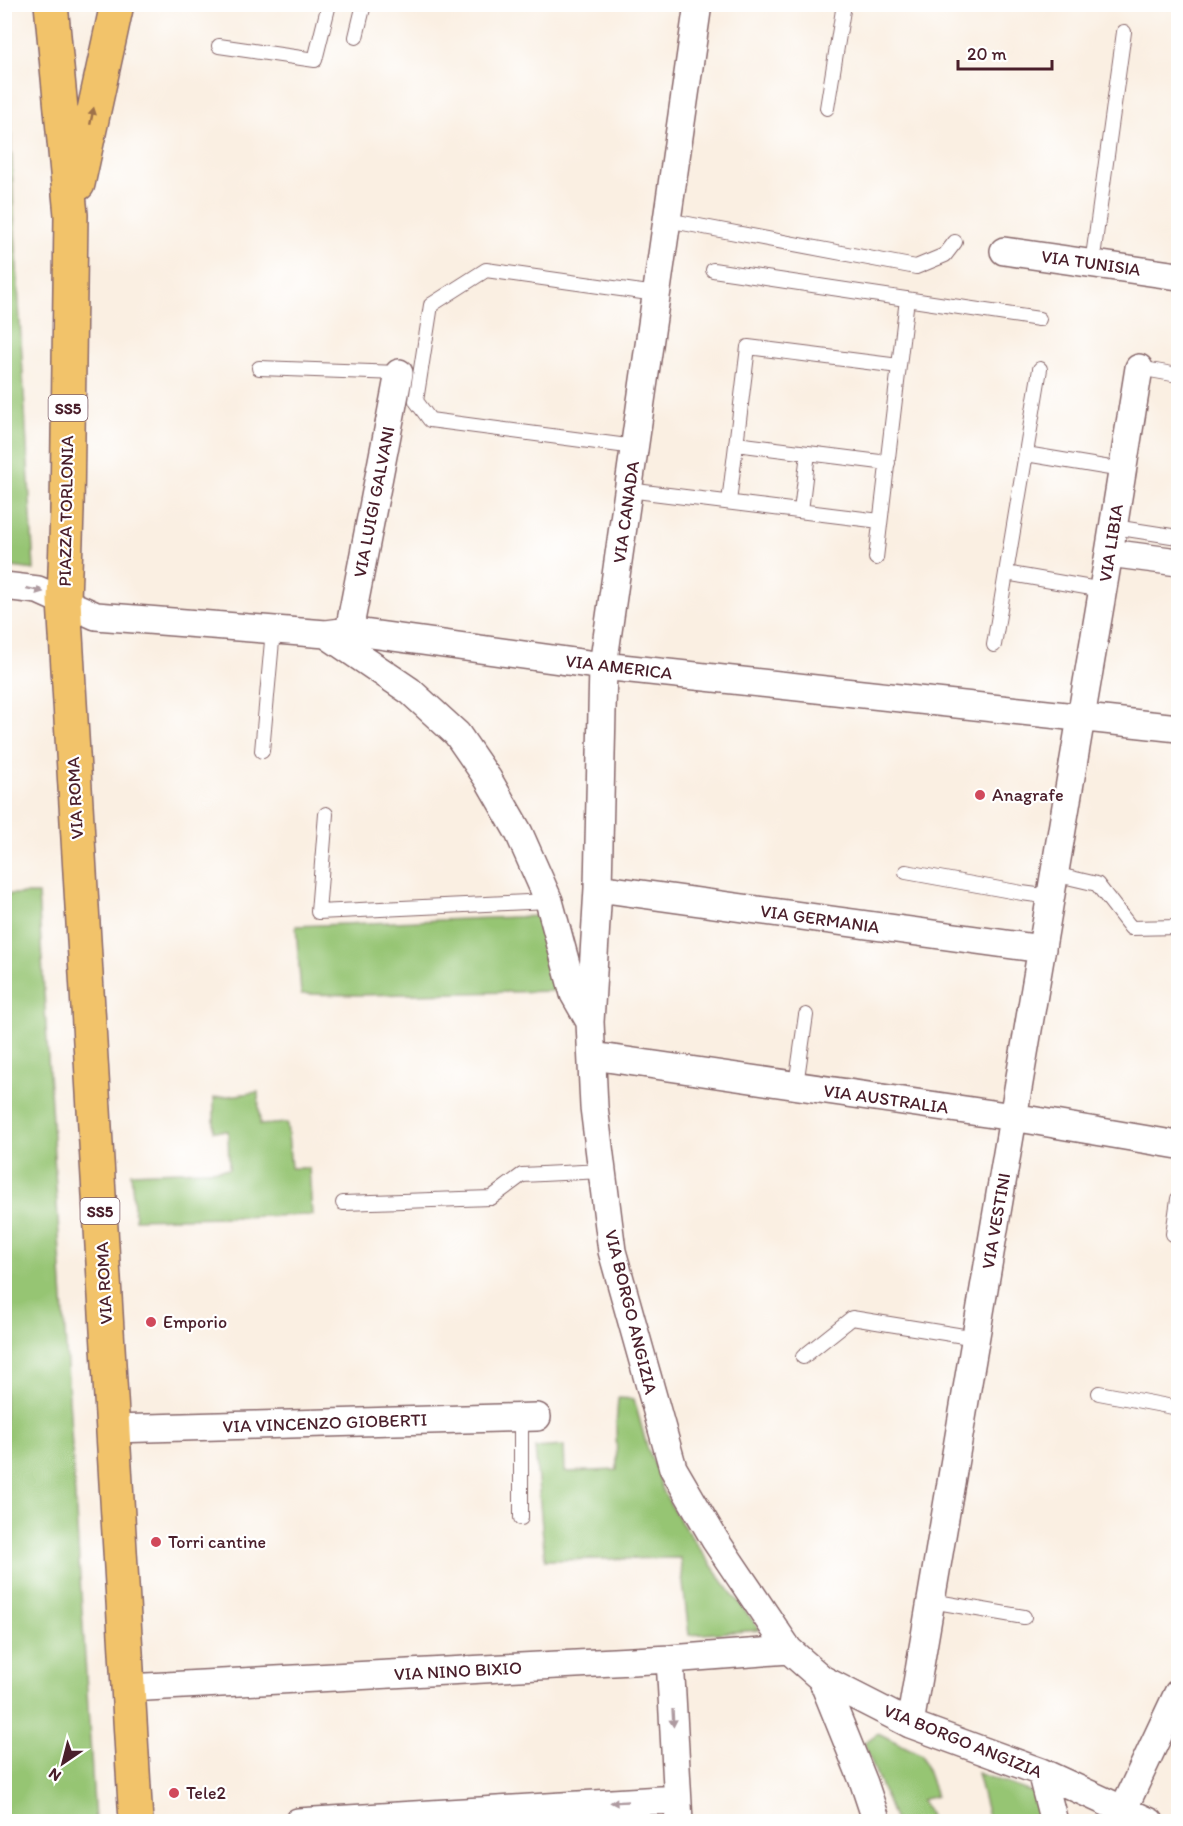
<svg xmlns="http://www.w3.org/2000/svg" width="1183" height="1826" viewBox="0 0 1183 1826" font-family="Itim,sans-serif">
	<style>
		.green { fill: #96c573; stroke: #70724f; stroke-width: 1.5 }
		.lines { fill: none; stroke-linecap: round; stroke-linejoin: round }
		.lane-casing { stroke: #88686b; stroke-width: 16 }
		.street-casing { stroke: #88686b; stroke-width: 30 }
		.primary-casing { stroke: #88686b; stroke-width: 36 }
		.lane { stroke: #fff; stroke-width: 14 }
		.street { stroke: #fff; stroke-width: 27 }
		.primary { stroke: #f2c36a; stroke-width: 33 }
		.oneway { fill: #9e714a }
		.oneway2 { fill: #ae9aa0 }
		.poi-dot { fill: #d1495b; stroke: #fff; stroke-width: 2 }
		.labels { text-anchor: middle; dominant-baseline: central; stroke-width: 4.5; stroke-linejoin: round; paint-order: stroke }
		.shield { fill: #fff; stroke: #80626b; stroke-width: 1.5 }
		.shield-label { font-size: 16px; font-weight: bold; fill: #4a1f2b }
		.street-label { font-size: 18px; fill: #4a1f2b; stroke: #fff }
		.poi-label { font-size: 18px; fill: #4a1f2b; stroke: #fff; text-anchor: start }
	</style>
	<rect width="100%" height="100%" fill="#fff"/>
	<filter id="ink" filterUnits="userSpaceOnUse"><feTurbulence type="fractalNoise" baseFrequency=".0167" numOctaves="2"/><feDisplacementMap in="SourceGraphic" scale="12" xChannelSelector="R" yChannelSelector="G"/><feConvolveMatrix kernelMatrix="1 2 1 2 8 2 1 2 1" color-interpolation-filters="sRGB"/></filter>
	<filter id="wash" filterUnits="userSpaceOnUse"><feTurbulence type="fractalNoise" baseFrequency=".008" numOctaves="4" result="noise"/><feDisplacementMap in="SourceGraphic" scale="24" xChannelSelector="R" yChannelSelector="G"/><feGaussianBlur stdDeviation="1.35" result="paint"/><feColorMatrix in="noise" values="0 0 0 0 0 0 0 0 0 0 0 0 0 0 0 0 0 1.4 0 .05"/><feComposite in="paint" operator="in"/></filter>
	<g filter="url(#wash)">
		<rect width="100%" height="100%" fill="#faefe2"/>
		<path class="green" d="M 6,5 L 13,196 L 34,570 L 5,566 L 4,5 Z
			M 4,894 L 38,894 L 95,1821 L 5,1821 Z
			M 540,916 L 559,991 L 360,995 L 301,994 L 296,926 Z
			M 258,1092 L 260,1125 L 287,1123 L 291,1168 L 309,1168 L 312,1215 L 135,1219 L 131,1173 L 229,1169 L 228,1131 L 214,1131 L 214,1098 Z
			M 618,1398 L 634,1399 L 647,1447 L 656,1468 L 662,1489 L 678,1518 L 724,1583 L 760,1630 L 689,1635 L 680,1558 L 545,1560 L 535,1448 L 564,1446 L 565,1472 L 617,1470 L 616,1426 Z
			M 878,1733 L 922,1755 L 936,1796 L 921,1800 L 929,1813 L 931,1821 L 895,1821 L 864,1743 Z
			M 977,1773 L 1037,1794 L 1044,1821 L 989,1821 Z"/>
	</g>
	<g filter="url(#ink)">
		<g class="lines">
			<defs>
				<path id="lane" d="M 356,37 L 364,4
					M 219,46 L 315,60 L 329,4
					M 827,108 L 844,4
					M 667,220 L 916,267 L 945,255 L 955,242
					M 1092,264 L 1124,32
					M 713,270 L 1039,319
					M 259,368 L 399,373
					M 1139,368 L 1178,375
					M 736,444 L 888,463
					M 635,447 L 430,420 L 416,401 L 431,305 L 486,270 L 656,294
					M 1026,454 L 1122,470
					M 628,490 L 880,521
					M 729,502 L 748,347 L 899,366
					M 801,511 L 808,453
					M 1114,527 L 1178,537
					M 876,558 L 907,299
					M 1006,573 L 1103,590
					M 994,645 L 1040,369
					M 262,751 L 273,630
					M 326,814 L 318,912 L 549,901
					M 906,872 L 1022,893 L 1051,897
					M 1054,874 L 1097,884 L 1131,928 L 1178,927
					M 796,1085 L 806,1015
					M 343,1203 L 491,1198 L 522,1175 L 602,1171
					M 1173,1234 L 1178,1199
					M 803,1357 L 852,1318 L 976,1338
					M 1099,1393 L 1178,1408
					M 521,1518 L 521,1418
					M 931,1601 L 1024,1617"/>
				<path id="street" d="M 1004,251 L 1178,276
					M 1109,553 L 1178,562
					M 4,586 L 38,590 L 96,616 L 326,634 L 349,631 L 603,666 L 1178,728
					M 349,631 L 399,373
					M 326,634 L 410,691 L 457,734 L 488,779 L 519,833 L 549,901 L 574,994 L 590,1022 L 594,1107 L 612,1251 L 673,1468 L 715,1540 L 789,1650 L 822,1679 L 910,1724 L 1041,1772 L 1150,1822
					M 598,888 L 1042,949
					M 590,1022 L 598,888 L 603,666 L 698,4
					M 593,1056 L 1013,1117 L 1178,1145
					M 113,1429 L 537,1417
					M 670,1659 L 679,1822
					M 822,1679 L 864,1783 L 877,1822
					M 128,1688 L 670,1659 L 789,1650
					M 910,1724 L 1109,553 L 1139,368
					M 1041,1772 L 1054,1822
					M 1124,1808 L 1178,1693
					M 298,1822 L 677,1799"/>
				<path id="primary" d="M 51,4 L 71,215 L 67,510 L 64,601 L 136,1822
					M 78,184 L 117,4"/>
			</defs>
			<use href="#lane" class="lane-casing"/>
			<use href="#street" class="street-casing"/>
			<use href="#primary" class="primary-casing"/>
			<use href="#lane" class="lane"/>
			<use href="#street" class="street"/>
			<use href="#primary" class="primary"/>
		</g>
		<defs><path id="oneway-solid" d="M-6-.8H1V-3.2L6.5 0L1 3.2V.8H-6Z" transform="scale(1.5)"/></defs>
		<use class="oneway" href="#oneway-solid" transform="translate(92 116) rotate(-78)"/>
		<g class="oneway2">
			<use href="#oneway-solid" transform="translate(35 590) rotate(13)"/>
			<use href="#oneway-solid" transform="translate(673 1718) rotate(87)"/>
			<use href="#oneway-solid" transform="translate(619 1802) rotate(177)"/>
		</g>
	</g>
	<g class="poi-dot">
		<circle cx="980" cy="795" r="6"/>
		<circle cx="151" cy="1322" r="6"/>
		<circle cx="156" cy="1542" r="6"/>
		<circle cx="174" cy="1793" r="6"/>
	</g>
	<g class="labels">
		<g class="shield">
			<rect x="48.5" y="395" width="39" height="26" rx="4.5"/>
			<rect x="80.5" y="1198" width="39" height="26" rx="4.5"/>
		</g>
		<g class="shield-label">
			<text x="68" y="408">SS5</text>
			<text x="100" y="1211">SS5</text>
		</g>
		<g class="street-label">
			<text transform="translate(1091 263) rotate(8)">VIA TUNISIA</text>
			<text transform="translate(374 502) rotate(-79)">VIA LUIGI GALVANI</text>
			<text transform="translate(66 511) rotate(-89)">PIAZZA TORLONIA</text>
			<text transform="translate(626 512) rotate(-82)">VIA CANADA</text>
			<text transform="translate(1111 543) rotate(-81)">VIA LIBIA</text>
			<text transform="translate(619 667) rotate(7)">VIA AMERICA</text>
			<text transform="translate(75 798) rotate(-93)">VIA ROMA</text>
			<text transform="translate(820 919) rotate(8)">VIA GERMANIA</text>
			<text transform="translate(886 1099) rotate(8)">VIA AUSTRALIA</text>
			<text transform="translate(996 1221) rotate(-80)">VIA VESTINI</text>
			<text transform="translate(104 1283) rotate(-93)">VIA ROMA</text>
			<text transform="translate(631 1312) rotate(76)">VIA BORGO ANGIZIA</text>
			<text transform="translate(325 1423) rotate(-2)">VIA VINCENZO GIOBERTI</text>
			<text transform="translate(458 1671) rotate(-3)">VIA NINO BIXIO</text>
			<text transform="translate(963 1741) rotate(22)">VIA BORGO ANGIZIA</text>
		</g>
		<g class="poi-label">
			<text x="992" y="795">Anagrafe</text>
			<text x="163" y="1322">Emporio</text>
			<text x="168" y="1542">Torri cantine</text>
			<text x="186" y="1793">Tele2</text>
		</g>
	</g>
	<rect width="1183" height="1826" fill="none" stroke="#fff" stroke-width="24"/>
	<g transform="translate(63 1763) rotate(215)" stroke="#ffffff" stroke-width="4.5" paint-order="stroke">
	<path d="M0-4.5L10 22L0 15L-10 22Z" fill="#4a1f2b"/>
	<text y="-9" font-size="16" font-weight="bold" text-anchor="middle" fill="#4a1f2b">N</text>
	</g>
	<path d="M958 60v9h94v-9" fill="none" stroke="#4a1f2b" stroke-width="3"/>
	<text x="967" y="60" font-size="18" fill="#4a1f2b" stroke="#ffffff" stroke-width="4.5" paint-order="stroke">20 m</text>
</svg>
